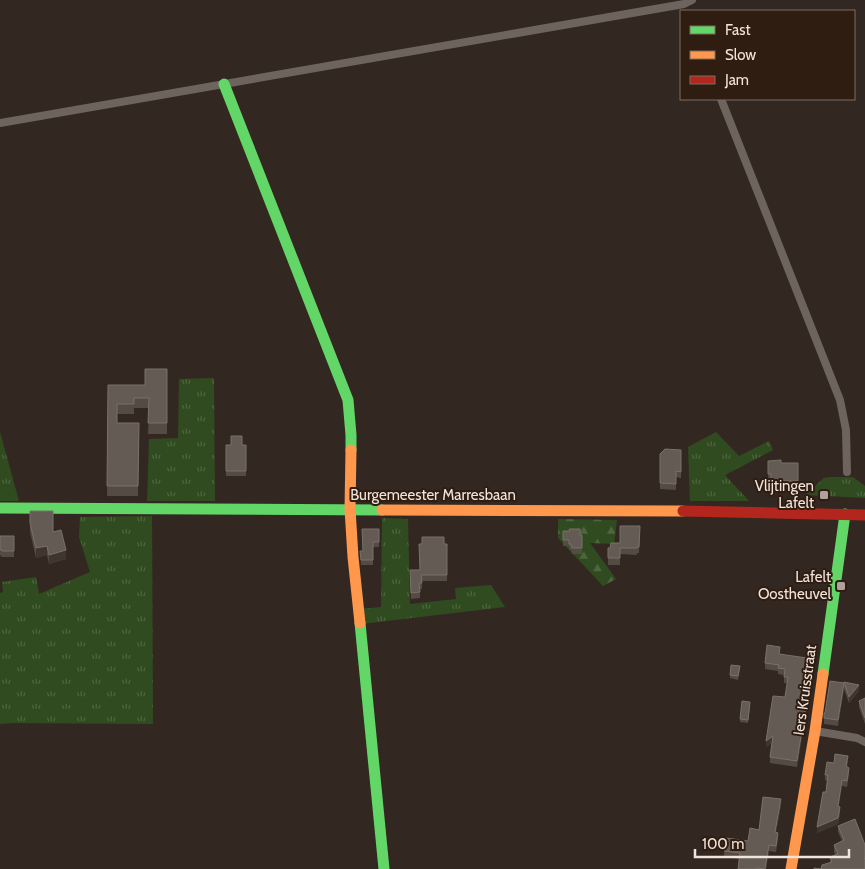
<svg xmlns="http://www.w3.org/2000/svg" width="865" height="869" viewBox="0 0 865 869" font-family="Cabin,sans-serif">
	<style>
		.grass { fill: url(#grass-tufts) }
		.forest { fill: url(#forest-firs) }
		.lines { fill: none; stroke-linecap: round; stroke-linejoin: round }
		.street { stroke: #6c645d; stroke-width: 8 }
		.fast { stroke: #63d668; stroke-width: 11 }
		.slow { stroke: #ff974d; stroke-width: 11 }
		.jam { stroke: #b3261e; stroke-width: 11 }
		.wall { fill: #544b44 }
		.shaded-wall { fill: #40362f }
		.building { fill: #655b55; stroke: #7b706a }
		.poi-dot { fill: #aea29b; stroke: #2f1d11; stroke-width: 2 }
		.labels { text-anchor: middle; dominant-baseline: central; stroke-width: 4; stroke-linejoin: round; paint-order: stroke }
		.poi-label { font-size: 15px; fill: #f1e4dc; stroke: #2f1d11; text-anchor: end }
		.street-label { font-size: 15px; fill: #f1e4dc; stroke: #2f1d11 }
	</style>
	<defs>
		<pattern id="grass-tufts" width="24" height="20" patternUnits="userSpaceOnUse" patternTransform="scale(1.25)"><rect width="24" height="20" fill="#304b1f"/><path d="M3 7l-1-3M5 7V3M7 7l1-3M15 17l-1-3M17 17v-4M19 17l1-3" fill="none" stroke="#4e653f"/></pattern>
		<pattern id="forest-firs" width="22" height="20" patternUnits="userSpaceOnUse" patternTransform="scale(1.25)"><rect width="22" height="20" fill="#304b1f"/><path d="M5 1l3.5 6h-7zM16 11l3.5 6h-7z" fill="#4e653f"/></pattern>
	</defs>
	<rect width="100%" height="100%" fill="#332821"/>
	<path class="grass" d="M 214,378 L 215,501 L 147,501 L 149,439 L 178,438 L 179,379 Z
		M 0,432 L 19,501 L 0,501 Z
		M 716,432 L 739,456 L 769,441 L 773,450 L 725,475 L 749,501 L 690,501 L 688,447 Z
		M 829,477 L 853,477 L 865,486 L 865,498 L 805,495 L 824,478 Z
		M 152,516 L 153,724 L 12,723 L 0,724 L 0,593 L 3,592 L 2,582 L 36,577 L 39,594 L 90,572 L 79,537 L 80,517 Z
		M 382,518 L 408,519 L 410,604 L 456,599 L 455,588 L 491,585 L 505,607 L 361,624 L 360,609 L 381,607 Z"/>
	<path class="forest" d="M 558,519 L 617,520 L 614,544 L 590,543 L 616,579 L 603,586 L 558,538 Z"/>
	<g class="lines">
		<path class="street" d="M 721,99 L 840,400 L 846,430 L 847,472
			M 0,123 L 684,4 L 692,0
			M 815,731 L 857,738 L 865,742"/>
		<path class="fast" d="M 224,84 L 348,400 L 351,435 L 351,450
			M 0,508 L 382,510
			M 360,623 L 384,869
			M 823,674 L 845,514"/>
		<path class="slow" d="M 351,450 L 350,509 L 353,557 L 360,623
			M 382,510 L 683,511
			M 791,869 L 815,731 L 823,674"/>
		<path class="jam" d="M 683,511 L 865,515"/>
	</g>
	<path class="wall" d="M 167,369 L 167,434 L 148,434 L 149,408 L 134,408 L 134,414 L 117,414 L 117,423 L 139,423 L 138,496 L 107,496 L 108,385 L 145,385 Z
		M 226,445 L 246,445 L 246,476 L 226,476 Z
		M 681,450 L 681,478 L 676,477 L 676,490 L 660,489 L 660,454 Z
		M 768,461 L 781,463 L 798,463 L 798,487 L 771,487 L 771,480 L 768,480 Z
		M 30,511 L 53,532 L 66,559 L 49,564 L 47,555 L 36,558 L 30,532 Z
		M 640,526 L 639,553 L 637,553 L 637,555 L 620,554 L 620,565 L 608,565 L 608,548 L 610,548 L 620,543 Z
		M 379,529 L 379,547 L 373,547 L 373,565 L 361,565 L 360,551 L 363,551 Z
		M 563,531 L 582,535 L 582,554 L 572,554 L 571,550 L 569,550 L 569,546 L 563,546 Z
		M 0,536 L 14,536 L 14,557 L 2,557 L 0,555 Z
		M 444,544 L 447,544 L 447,581 L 422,581 L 422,589 L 420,589 L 420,598 L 411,599 L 410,577 L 420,570 Z
		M 779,654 L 807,664 L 805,675 L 811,681 L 797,767 L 770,763 L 770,757 L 772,743 L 766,747 L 785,697 L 788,683 L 784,683 L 784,675 L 778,674 L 778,671 L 765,669 L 765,663 Z
		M 740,669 L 738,680 L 730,678 L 730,675 Z
		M 844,683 L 859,691 L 849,703 L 844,689 L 838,726 L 824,724 L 824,718 L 825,713 Z
		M 865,698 L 865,724 L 859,707 L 859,701 Z
		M 750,706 L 748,723 L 740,722 L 740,719 Z
		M 848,761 L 847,766 L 849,774 L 847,787 L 842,786 L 838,806 L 840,812 L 838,824 L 817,833 L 826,792 L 827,781 L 825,780 L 825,775 L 834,763 Z
		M 781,805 L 776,832 L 778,839 L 776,852 L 769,851 L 766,869 L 738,869 L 739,859 L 724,857 L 724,851 L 748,841 Z
		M 838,826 L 865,845 L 821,869 L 830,862 L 830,857 L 835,855 L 834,852 L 834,845 L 842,841 L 838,832 Z"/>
	<path class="shaded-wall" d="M 47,546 L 47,555 L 36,558 L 36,548 Z
		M 66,550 L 66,559 L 49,564 L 49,555 Z
		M 811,675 L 811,681 L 797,767 L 797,761 Z
		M 844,683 L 844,689 L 838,726 L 838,720 Z
		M 859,685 L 859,691 L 849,703 L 849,697 Z
		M 773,736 L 773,742 L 766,747 L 766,741 Z
		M 842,780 L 842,786 L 838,812 L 838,806 Z
		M 781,799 L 781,805 L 775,838 L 775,832 Z
		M 840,807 L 838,824 L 817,833 L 817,827 Z
		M 769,845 L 769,851 L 766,869 L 765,869 Z"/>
	<path class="building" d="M 145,369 L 167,369 L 167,423 L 148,423 L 149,398 L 134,398 L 134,404 L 117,404 L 117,423 L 139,423 L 138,486 L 107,486 L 108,385 L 145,385 Z
		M 231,436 L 242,436 L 242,445 L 246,445 L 246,471 L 226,471 L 226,445 L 231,445 Z
		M 665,449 L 681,450 L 681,472 L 676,471 L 676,484 L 660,483 L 660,454 Z
		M 781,460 L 781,463 L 798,463 L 798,481 L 771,481 L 771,474 L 768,474 L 768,461 Z
		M 30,511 L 53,511 L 53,532 L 61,530 L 66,550 L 49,555 L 47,546 L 36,548 L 30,523 Z
		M 620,526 L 640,526 L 639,547 L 637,547 L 637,548 L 620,548 L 620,558 L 608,558 L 608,548 L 610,548 L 611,543 L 620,543 Z
		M 362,529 L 379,529 L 379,542 L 373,542 L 373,560 L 361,560 L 360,551 L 363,551 Z
		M 569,529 L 580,529 L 580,535 L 582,535 L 582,548 L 572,548 L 571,544 L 569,544 L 569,540 L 563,540 L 563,531 L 570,531 Z
		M 0,536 L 14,536 L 14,551 L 2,551 L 0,549 Z
		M 422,537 L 444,537 L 444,544 L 447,544 L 447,575 L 421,575 L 422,583 L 419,583 L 420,592 L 411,593 L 410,570 L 420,570 L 419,544 L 422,544 Z
		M 767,645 L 780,647 L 779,654 L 807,658 L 804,674 L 811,675 L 797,761 L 770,757 L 773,736 L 766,741 L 773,696 L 785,697 L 788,677 L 784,677 L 785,669 L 778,668 L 779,665 L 765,663 Z
		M 731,665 L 740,666 L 738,676 L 730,675 Z
		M 830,681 L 844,683 L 838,720 L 824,718 L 824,713 L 825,713 Z
		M 844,682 L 859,685 L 849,697 Z
		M 865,698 L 865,718 L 859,701 Z
		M 742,701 L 750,702 L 748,720 L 740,719 Z
		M 835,754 L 848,756 L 846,766 L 849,768 L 847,781 L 842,780 L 838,806 L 840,807 L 838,818 L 817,827 L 823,792 L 826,792 L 828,775 L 825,775 L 827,762 L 834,763 Z
		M 763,797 L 781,799 L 775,832 L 778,833 L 776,846 L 769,845 L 765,869 L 757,868 L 757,869 L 738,869 L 740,853 L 724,851 L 726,838 L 748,841 L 750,828 L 759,830 Z
		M 855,819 L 865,845 L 865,857 L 864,857 L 865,860 L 865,869 L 814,869 L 814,868 L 821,869 L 822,865 L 832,862 L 830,857 L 838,854 L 834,845 L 844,840 L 838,826 Z"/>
	<g class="poi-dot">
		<rect x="819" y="490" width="10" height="10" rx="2.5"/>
		<rect x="836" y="581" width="10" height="10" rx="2.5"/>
	</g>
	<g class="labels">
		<g class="poi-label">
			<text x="814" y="486">Vlijtingen<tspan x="814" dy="17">Lafelt</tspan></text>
			<text x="831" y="577">Lafelt<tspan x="831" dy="17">Oostheuvel</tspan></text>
		</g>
		<g class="street-label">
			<text x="433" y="495">Burgemeester Marresbaan</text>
			<text transform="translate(805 690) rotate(-82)">Iers Kruisstraat</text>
		</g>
	</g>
	<rect x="680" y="10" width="175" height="90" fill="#2f1d11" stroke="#7d6d62"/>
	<rect x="690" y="26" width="25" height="8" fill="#63d668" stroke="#7d6d62"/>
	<text x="725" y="35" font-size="15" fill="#f1e4dc">Fast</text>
	<rect x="690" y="51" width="25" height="8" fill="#ff974d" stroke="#7d6d62"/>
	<text x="725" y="60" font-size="15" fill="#f1e4dc">Slow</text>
	<rect x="690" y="76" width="25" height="8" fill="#b3261e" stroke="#7d6d62"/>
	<text x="725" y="85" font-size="15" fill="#f1e4dc">Jam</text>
	<path d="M695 849v8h154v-8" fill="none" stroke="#f1e4dc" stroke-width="2.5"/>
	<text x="702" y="849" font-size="15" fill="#f1e4dc" stroke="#2f1d11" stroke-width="4" paint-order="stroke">100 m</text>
</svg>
